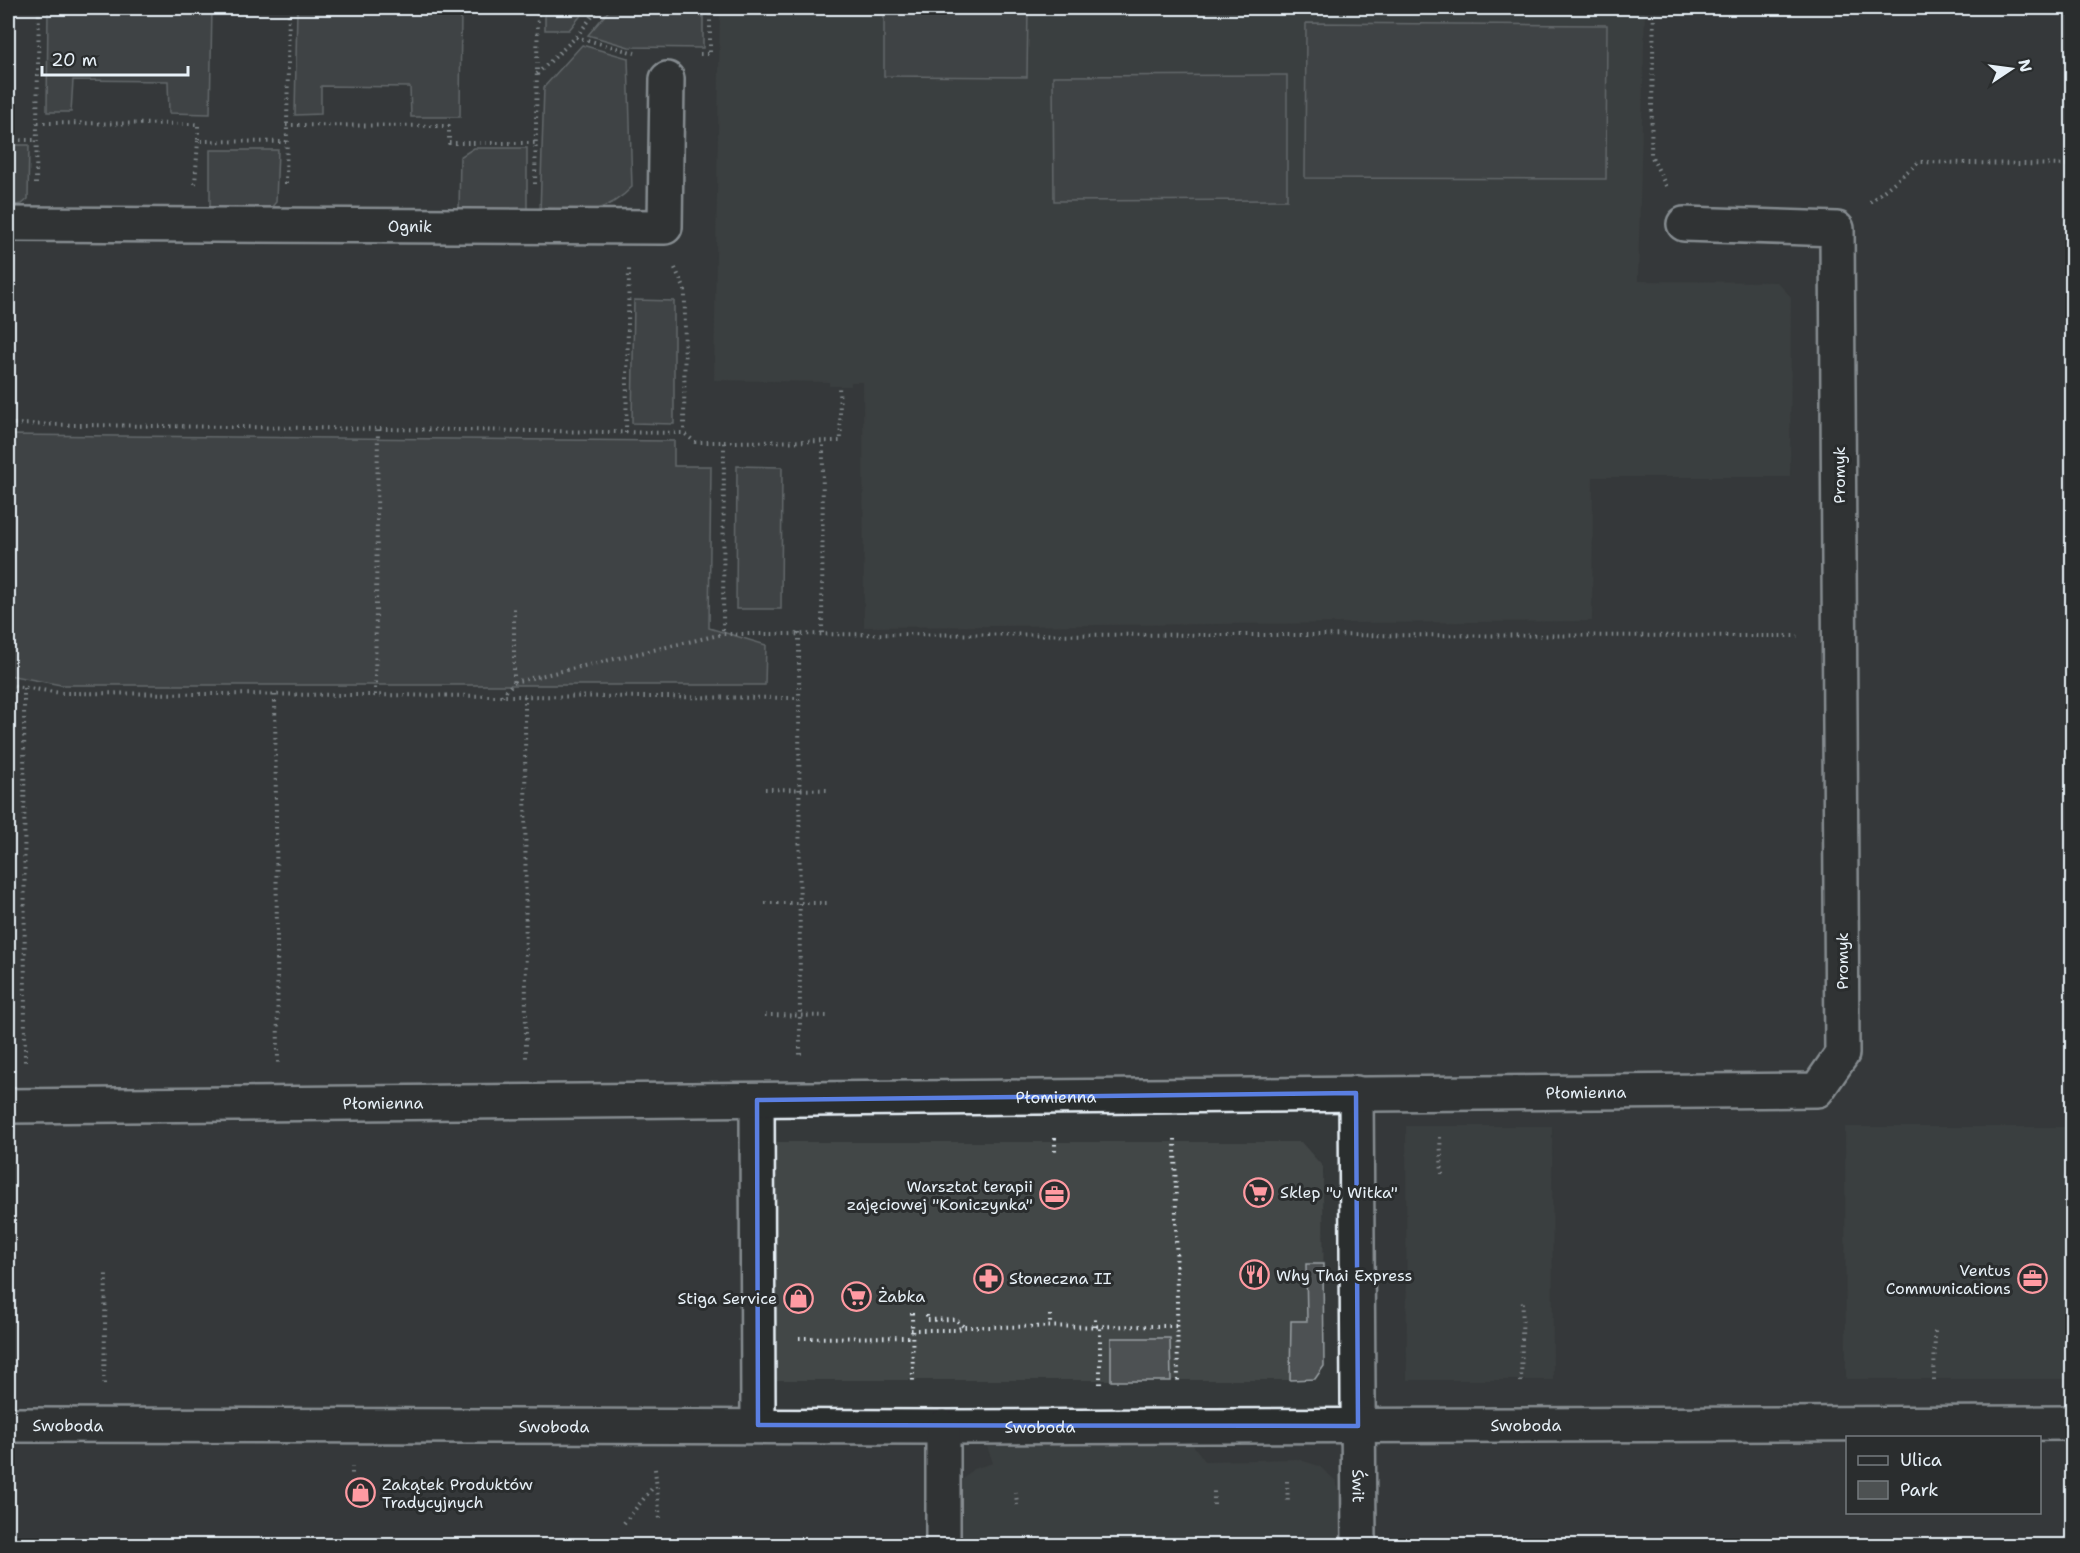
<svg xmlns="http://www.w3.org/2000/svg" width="2080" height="1553" viewBox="0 0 2080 1553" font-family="'Shantell Sans',sans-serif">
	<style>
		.built { fill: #424647 }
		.green { fill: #4d5152; stroke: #9aa1a5; stroke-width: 1.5 }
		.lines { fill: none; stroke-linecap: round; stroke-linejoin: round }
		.minor-casing { stroke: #e8f1f8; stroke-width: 38 }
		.path { stroke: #e8f1f8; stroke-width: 4; stroke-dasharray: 1.5 4.5; stroke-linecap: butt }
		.minor { stroke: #2a2d2e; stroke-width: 33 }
		.marked { fill: none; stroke: #5a7fe2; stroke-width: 4.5; stroke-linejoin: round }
		.labels { text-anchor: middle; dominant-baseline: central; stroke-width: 6; stroke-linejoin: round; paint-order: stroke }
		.street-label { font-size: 16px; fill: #e8f1f8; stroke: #2a2d2e }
		.poi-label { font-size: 16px; fill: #e8f1f8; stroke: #2a2d2e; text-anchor: start }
	</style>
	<rect width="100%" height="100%" fill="#35393a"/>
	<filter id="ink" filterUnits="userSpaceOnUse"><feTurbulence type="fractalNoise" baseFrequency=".0167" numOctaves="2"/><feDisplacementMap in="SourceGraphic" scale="12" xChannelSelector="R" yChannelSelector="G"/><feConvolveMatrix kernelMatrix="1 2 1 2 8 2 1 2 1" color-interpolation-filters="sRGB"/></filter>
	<g filter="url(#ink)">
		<path class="built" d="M 720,8 L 1645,8 L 1638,281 L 1777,282 L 1791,297 L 1790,477 L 1593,477 L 1592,621 L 864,627 L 863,382 L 851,382 L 851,386 L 829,386 L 829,382 L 714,380 Z
			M 1406,1126 L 1552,1126 L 1553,1380 L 1407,1380 Z
			M 1845,1127 L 2072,1127 L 2072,1379 L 1846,1379 Z
			M 769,1142 L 1301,1142 L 1323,1167 L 1324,1366 L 1315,1379 L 1290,1380 L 769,1380 Z
			M 1193,1445 L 1205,1461 L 1297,1459 L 1319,1466 L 1336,1481 L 1341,1501 L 1342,1545 L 953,1546 L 958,1484 L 973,1469 L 993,1463 L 987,1446 Z"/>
		<path class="green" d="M 48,8 L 212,8 L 210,114 L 169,113 L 168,81 L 73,80 L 71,112 L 47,112 Z
			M 297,8 L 461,8 L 460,117 L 411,117 L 410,87 L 321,86 L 321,114 L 295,115 Z
			M 545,8 L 587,8 L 569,30 L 545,30 Z
			M 611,8 L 703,8 L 703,48 L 629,47 L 588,35 Z
			M 795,8 L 1028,8 L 1027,77 L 884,76 L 884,11 L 795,13 Z
			M 1306,23 L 1607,25 L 1606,179 L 1305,178 Z
			M 582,45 L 628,58 L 632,187 C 603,217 578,212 540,213 L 544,87 Z
			M 1287,75 L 1287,200 L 1054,201 L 1053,76 Z
			M 8,145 L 29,145 L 28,199 L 22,204 L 8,206 Z
			M 474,148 L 527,148 L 527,213 L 459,211 L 460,157 Z
			M 210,150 L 278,150 L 276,202 L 270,209 L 210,207 Z
			M 634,300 L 674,301 L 674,424 L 632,423 Z
			M 8,435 L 674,441 L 674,466 L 711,466 L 709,628 L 766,645 L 765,685 L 61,685 L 8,675 Z
			M 737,466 L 782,467 L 781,609 L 736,609 Z
			M 1306,1264 L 1323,1264 L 1324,1366 L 1315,1379 L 1290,1380 L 1291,1321 L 1307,1321 Z
			M 1111,1338 L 1170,1338 L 1171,1381 L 1111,1381 Z"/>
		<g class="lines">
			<defs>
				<g id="minor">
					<path id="s1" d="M 8,224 L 665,227 L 667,79"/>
					<path id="s2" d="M 1356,1093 L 1359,1546"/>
					<path d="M 757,1100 L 758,1425"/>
					<path id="s3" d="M 8,1106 L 1817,1090 L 1842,1054 L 1837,229 L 1684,224"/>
					<path id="s4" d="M 8,1425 L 943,1427 L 2072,1423"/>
					<path d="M 943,1546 L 943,1427"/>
				</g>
			</defs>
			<use href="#minor" class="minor-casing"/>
			<path class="path" d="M 1654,8 L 1651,155 L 1666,186
				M 576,37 L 635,53
				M 700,54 L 710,54 L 710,8
				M 537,74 L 576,37 L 599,8
				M 38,123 L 198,124 L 198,141 L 286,142
				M 286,125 L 449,126 L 449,143 L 535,143
				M 8,140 L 38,140
				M 36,184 L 39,8
				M 195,184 L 198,141
				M 286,184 L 289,8
				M 535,184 L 538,8
				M 1870,202 L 1919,162 L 2072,165
				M 675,268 L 685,290 L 684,433
				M 8,424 L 684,433 L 695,442 L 724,442 L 723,634 L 1798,636
				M 626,433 L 629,269
				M 724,442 L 841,441 L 839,386
				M 799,633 L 800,1056
				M 822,633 L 823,441
				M 514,682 L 514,608
				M 8,685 L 61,693 L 799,698
				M 24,688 L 25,1065
				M 275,695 L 278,1063
				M 375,695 L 378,429
				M 502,696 L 514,682 L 723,634
				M 525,696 L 526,1058
				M 765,789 L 830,790
				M 765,903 L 830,903
				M 765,1015 L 830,1016
				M 1440,1137 L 1442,1174
				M 1055,1138 L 1055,1154
				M 1175,1139 L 1178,1383
				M 912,1313 L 913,1384
				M 927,1315 L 927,1320 L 955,1319 L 964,1327
				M 1050,1315 L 1050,1326
				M 1095,1327 L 1095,1315
				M 911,1330 L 955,1330 L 964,1327 L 1177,1326
				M 799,1338 L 912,1337
				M 1934,1381 L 1935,1331
				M 1521,1382 L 1523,1298
				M 104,1384 L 106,1271
				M 1100,1384 L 1100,1327
				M 352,1466 L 352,1476
				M 655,1469 L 660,1520
				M 1287,1481 L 1288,1505
				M 1016,1492 L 1017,1505
				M 1214,1505 L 1214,1491
				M 624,1523 L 654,1486"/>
			<use href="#minor" class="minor"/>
		</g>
	</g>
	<path d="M0 0H2080V1553H0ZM 1356,1093 L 1358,1426 L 758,1425 L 757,1100 Z" fill="#35393a" fill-opacity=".55" fill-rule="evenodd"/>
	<path class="marked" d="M 1356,1093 L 1358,1426 L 758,1425 L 757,1100 Z"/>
	<defs>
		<symbol id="supermarket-ring" viewBox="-11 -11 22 22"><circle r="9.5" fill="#2a2d2e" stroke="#ff9aa2" stroke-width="1.5"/><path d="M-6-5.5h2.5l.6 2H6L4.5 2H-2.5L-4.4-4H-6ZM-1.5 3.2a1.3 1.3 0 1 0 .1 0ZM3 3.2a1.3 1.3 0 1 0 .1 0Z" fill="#ff9aa2"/></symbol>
		<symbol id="office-ring" viewBox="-11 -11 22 22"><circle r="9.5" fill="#2a2d2e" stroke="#ff9aa2" stroke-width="1.5"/><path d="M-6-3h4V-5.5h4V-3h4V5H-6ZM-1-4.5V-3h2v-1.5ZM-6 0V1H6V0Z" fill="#ff9aa2"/></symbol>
		<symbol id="restaurant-ring" viewBox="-11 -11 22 22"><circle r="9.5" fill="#2a2d2e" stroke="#ff9aa2" stroke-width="1.5"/><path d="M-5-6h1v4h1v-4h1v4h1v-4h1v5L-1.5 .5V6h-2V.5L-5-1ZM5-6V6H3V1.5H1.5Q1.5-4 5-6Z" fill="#ff9aa2"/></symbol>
		<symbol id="pharmacy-ring" viewBox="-11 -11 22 22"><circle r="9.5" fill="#2a2d2e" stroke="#ff9aa2" stroke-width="1.5"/><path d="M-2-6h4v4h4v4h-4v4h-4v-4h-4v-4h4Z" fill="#ff9aa2"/></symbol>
		<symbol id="shop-ring" viewBox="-11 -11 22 22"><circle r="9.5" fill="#2a2d2e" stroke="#ff9aa2" stroke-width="1.5"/><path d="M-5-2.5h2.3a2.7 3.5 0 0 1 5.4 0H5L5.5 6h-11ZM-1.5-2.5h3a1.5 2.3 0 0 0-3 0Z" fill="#ff9aa2"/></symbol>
	</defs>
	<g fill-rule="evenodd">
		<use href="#supermarket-ring" x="1242" y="1176" width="33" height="33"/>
		<use href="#office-ring" x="1038" y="1178" width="33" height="33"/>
		<use href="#restaurant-ring" x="1238" y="1258" width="33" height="33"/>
		<use href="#pharmacy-ring" x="972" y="1262" width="33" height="33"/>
		<use href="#office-ring" x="2016" y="1262" width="33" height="33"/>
		<use href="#supermarket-ring" x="840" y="1280" width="33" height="33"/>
		<use href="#shop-ring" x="782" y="1282" width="33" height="33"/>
		<use href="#shop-ring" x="344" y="1476" width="33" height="33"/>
	</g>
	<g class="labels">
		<g class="street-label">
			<text stroke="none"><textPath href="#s1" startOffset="402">Ognik</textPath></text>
			<text transform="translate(1839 475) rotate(-90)">Promyk</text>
			<text transform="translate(1842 961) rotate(-90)">Promyk</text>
			<text stroke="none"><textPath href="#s3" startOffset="1578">Płomienna</textPath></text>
			<text stroke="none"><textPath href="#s3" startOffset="1048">Płomienna</textPath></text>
			<text stroke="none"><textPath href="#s3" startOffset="375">Płomienna</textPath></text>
			<text stroke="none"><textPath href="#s4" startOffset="60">Swoboda</textPath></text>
			<text stroke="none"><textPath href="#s4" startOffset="546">Swoboda</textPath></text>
			<text stroke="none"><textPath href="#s4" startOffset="1518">Swoboda</textPath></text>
			<text stroke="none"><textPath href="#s4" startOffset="1032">Swoboda</textPath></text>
			<text stroke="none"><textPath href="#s2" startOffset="393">Świt</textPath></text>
		</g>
		<g class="poi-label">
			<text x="1033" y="1186" text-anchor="end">Warsztat terapii<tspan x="1033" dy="18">zajęciowej "Koniczynka"</tspan></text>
			<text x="1280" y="1192">Sklep "u Witka"</text>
			<text x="2011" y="1270" text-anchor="end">Ventus<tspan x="2011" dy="18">Communications</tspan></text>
			<text x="1276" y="1275">Why Thai Express</text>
			<text x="1009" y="1278">Słoneczna II</text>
			<text x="878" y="1296">Żabka</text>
			<text x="777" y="1298" text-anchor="end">Stiga Service</text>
			<text x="382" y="1484">Zakątek Produktów<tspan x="382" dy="18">Tradycyjnych</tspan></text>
		</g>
	</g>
	<rect width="2080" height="1553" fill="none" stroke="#2a2d2e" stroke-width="30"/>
	<rect x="15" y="15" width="2050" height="1523" fill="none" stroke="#e8f1f8" stroke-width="2" filter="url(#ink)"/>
	<rect x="1846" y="1436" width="195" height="78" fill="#2a2d2e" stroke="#767b7f" stroke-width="1.5"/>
	<rect x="1858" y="1456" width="30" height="9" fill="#2a2d2e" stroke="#767b7f" stroke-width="1.5"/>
	<text x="1900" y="1466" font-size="18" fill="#e8f1f8">Ulica</text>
	<rect x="1858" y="1481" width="30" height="18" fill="#4d5152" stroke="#767b7f" stroke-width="1.5"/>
	<text x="1900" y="1496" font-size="18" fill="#e8f1f8">Park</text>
	<g transform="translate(2011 69) rotate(77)" stroke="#2a2d2e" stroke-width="4.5" paint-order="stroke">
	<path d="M0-4.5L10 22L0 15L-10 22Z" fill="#e8f1f8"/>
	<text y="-9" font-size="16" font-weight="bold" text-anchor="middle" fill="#e8f1f8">N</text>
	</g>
	<path d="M42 66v9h146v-9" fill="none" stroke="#e8f1f8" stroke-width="3"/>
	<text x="51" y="66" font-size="18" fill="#e8f1f8" stroke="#2a2d2e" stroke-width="4.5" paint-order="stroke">20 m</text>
</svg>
